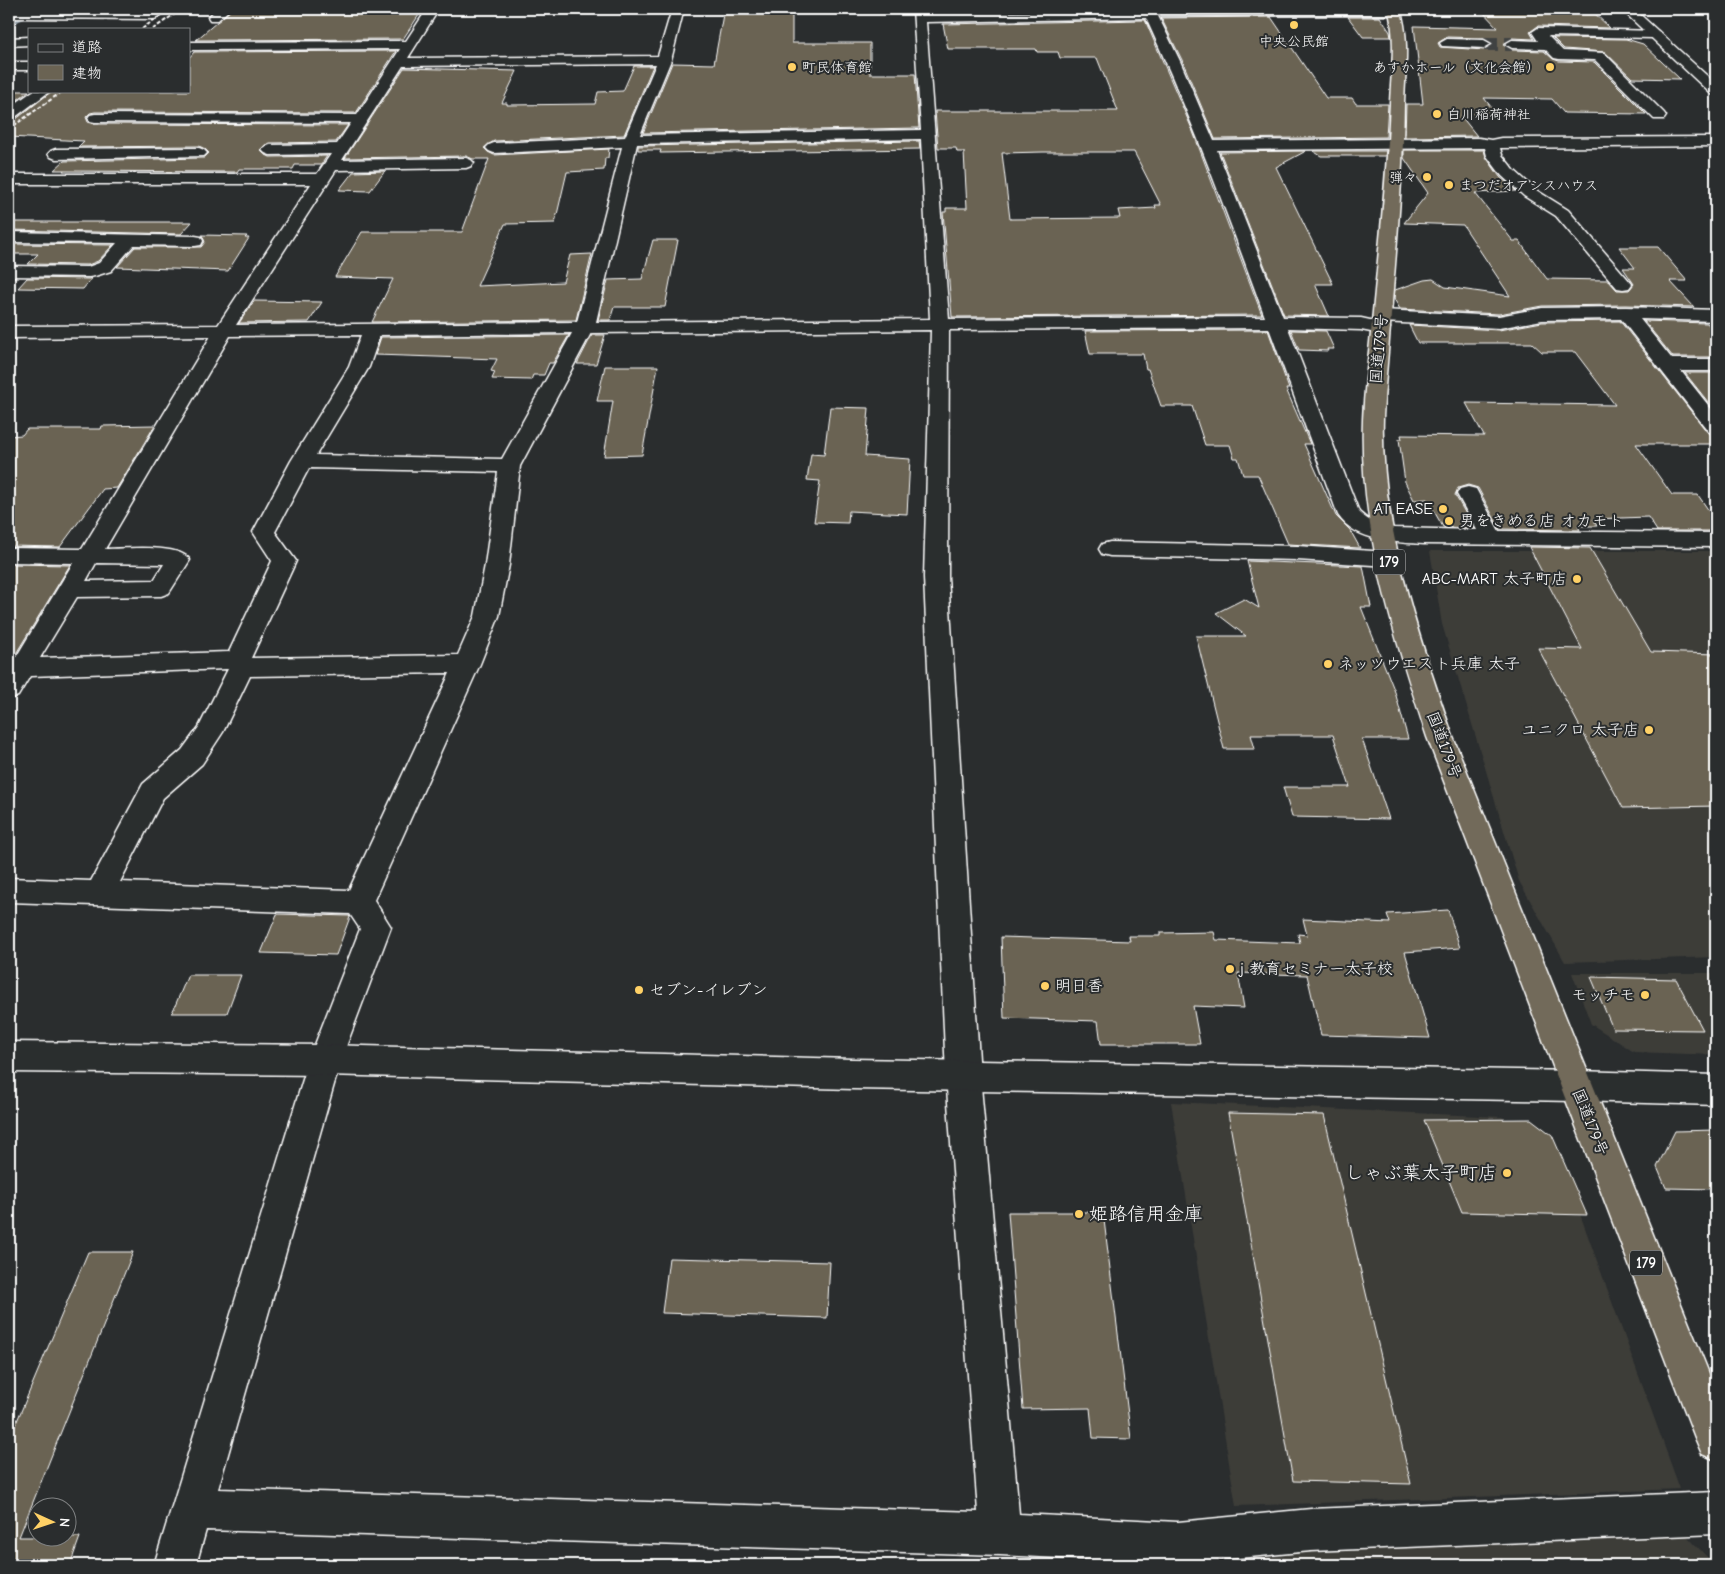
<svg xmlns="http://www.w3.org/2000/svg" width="1725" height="1574" viewBox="0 0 1725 1574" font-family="'Comic Neue','Klee One',sans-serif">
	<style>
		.built { fill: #3d3d39 }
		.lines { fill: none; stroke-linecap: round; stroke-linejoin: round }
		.stream { fill: #98a4ad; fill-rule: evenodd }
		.building { fill: #6a6353; stroke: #fff; fill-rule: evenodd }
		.pedestrian-tunnel { stroke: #3f4243; stroke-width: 14; stroke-dasharray: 14 7; stroke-linecap: butt }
		.pedestrian-casing { stroke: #fff; stroke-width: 3 }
		.minor-casing { stroke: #fff; stroke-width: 3 }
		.tertiary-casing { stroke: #fff; stroke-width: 3 }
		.secondary-casing { stroke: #fff; stroke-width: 3 }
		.trunk-casing { stroke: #fff; stroke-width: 3 }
		.pedestrian { fill: #2a2d2e; fill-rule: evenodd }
		.minor { fill: #2a2d2e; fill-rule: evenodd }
		.tertiary { fill: #2a2d2e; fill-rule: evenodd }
		.secondary { fill: #2a2d2e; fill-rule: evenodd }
		.trunk { fill: #726b5a; fill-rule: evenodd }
		.rail { stroke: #fff; stroke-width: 2; stroke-dasharray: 4 2; stroke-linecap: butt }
		.poi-dot { fill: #ffd166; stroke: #2a2d2e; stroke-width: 2 }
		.labels { text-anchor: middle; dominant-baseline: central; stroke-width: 4; stroke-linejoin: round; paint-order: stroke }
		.far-poi-label { font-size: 14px; fill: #fff; stroke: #2a2d2e; text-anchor: start }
		.shield { fill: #2a2d2e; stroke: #bfc0c0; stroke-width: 1 }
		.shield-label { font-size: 15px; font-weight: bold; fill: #fff }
		.street-label { font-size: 16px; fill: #fff; stroke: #2a2d2e }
		.poi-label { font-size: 16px; fill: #fff; stroke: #2a2d2e; text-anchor: start }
		.near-poi-label { font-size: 19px; fill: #fff; stroke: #2a2d2e; text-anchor: end }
	</style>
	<rect width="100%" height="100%" fill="#2a2d2e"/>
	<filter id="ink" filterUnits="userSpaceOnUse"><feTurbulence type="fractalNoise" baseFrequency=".02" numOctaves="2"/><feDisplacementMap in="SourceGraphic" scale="10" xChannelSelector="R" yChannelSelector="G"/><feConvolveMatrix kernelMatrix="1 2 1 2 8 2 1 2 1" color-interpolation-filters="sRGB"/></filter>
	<g filter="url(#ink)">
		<path class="built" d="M 1430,551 L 1716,551 L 1716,957 L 1565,962 L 1519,881 L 1442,624 Z
			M 1572,973 L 1716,973 L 1716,1055 L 1634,1052 L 1591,1024 Z
			M 1171,1102 L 1502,1117 L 1557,1151 L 1680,1489 L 1236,1506 Z
			M 1686,1535 L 1711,1561 L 1713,1565 L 1149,1565 L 1148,1559 L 1295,1539 Z"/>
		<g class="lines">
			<path class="stream" d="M 49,9 L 55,9 L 19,21 L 9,29 L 9,26 L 15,19 Z"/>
		</g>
		<path class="building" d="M 232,9 L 423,9 L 403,39 L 196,40 Z
			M 724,9 L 792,9 L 792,43 L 870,43 L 870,74 L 915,74 L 919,128 L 643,133 L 672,63 L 714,64 Z
			M 941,9 L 1041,9 L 1042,10 L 941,12 Z
			M 1480,9 L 1590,9 L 1610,28 L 1538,26 L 1530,32 L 1534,39 L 1512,38 L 1503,45 L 1512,50 L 1544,51 L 1553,59 L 1559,61 L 1594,62 L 1646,114 L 1564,113 L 1552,99 L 1484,98 L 1499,117 L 1461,116 L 1477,136 L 1405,137 L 1406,104 L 1423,104 L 1414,26 L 1498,28 ZM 1447,37 L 1484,38 L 1493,45 L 1484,50 L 1440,47 L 1438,43 Z
			M 1271,17 L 1326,98 L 1352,98 L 1356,104 L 1388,104 L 1386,137 L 1215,139 L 1182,60 L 1161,18 Z
			M 1348,17 L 1380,17 L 1390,32 L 1391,37 L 1363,37 Z
			M 1145,20 L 1192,129 L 1262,315 L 952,317 L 943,212 L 946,212 L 946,208 L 967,208 L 964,152 L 957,152 L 956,148 L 938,148 L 935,111 L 1118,111 L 1097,58 L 1060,58 L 1058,52 L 1037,52 L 1036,49 L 948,49 L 943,24 ZM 1043,152 L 1134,152 L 1161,205 L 1155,205 L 1156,208 L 1118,210 L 1120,218 L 1010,219 L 1002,153 Z
			M 1553,38 L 1626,39 L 1643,44 L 1680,79 L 1632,78 L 1605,52 L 1564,49 Z
			M 396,51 L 356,113 L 95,112 L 90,113 L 86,117 L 88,122 L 95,124 L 348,125 L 336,142 L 270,143 L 264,146 L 260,150 L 264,154 L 270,157 L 327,156 L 321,165 L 295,165 L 293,169 L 239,169 L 237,172 L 63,171 L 64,170 L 54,170 L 64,161 L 204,158 L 209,153 L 205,149 L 199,146 L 78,147 L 84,141 L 9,137 L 9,121 L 15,120 L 52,91 L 189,91 L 189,58 L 194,52 Z
			M 634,66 L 653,66 L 624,135 L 494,141 L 484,148 L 488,152 L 494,155 L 609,149 L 608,158 L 605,158 L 604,170 L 567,172 L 555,223 L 505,224 L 477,286 L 563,282 L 570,255 L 592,254 L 576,320 L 372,322 L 393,279 L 335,277 L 362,232 L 462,232 L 489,159 L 473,159 L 466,156 L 345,158 L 404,68 L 517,71 L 502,103 L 507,103 L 507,105 L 595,104 L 598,92 L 623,91 Z
			M 9,91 L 29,91 L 9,106 Z
			M 919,141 L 920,149 L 660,153 L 661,150 L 638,150 L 638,146 Z
			M 1404,150 L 1484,150 L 1486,157 L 1500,177 L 1516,191 L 1475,193 L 1513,241 L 1519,241 L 1547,279 L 1608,280 L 1617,290 L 1629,290 L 1634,284 L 1623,268 L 1635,268 L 1619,247 L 1658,247 L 1687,281 L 1670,281 L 1694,307 L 1626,305 L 1542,306 L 1499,314 L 1400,309 L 1394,299 L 1395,290 L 1424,280 L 1433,279 L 1445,287 L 1510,296 L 1463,225 L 1404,223 L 1428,193 L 1404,158 Z
			M 1306,151 L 1276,167 L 1333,284 L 1315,284 L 1329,316 L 1284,315 L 1220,152 Z
			M 1313,151 L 1386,151 L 1385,156 L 1321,156 Z
			M 385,171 L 370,191 L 339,190 L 353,172 Z
			M 9,222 L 192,222 L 181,234 L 9,230 Z
			M 202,235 L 247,236 L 245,238 L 249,238 L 228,271 L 117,267 L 135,247 L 201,247 L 205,242 Z
			M 653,240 L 678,240 L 665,307 L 614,307 L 610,320 L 598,320 L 608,280 L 642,279 Z
			M 9,244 L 113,245 L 98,261 L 88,265 L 28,264 L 38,254 L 9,254 Z
			M 27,278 L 89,279 L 92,278 L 83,289 L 18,288 Z
			M 254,301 L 322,302 L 309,322 L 239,323 Z
			M 1620,321 L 1708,433 L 1716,436 L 1716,444 L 1636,444 L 1672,495 L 1698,495 L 1716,521 L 1716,531 L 1657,531 L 1648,517 L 1593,519 L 1597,526 L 1578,526 L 1580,530 L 1500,529 L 1478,488 L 1468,485 L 1458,488 L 1455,495 L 1474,528 L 1443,527 L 1427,499 L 1414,500 L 1405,482 L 1399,439 L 1402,439 L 1401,435 L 1484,436 L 1466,403 L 1615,405 L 1575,352 L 1542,352 L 1532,343 L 1418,343 L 1409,325 L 1499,330 L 1542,322 Z
			M 1644,321 L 1707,323 L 1716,333 L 1716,357 L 1673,357 Z
			M 1268,330 L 1289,389 L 1286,389 L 1310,444 L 1304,444 L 1336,516 L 1350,530 L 1360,548 L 1288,544 L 1258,475 L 1243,475 L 1238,458 L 1234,458 L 1230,445 L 1205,445 L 1192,406 L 1161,406 L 1148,369 L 1146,369 L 1143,354 L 1090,354 L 1085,331 Z
			M 1291,330 L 1326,331 L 1334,349 L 1327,349 L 1328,351 L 1299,350 Z
			M 569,335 L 553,363 L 549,363 L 544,375 L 533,375 L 531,380 L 492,379 L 495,372 L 491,371 L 497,359 L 375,355 L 381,337 Z
			M 592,335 L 605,335 L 596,364 L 577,364 Z
			M 605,366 L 658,366 L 642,455 L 604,456 L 613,401 L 597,401 Z
			M 1685,373 L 1715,373 L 1716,375 L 1716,412 Z
			M 830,407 L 869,408 L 865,456 L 910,459 L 907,514 L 849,511 L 848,523 L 814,522 L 820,481 L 807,480 L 811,454 L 824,455 Z
			M 155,425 L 117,488 L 103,489 L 60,547 L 9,546 L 9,436 L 22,435 L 27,429 L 101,429 L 102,426 Z
			M 1529,547 L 1590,548 L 1651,652 L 1716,654 L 1716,806 L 1623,808 L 1538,648 L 1582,649 Z
			M 1247,561 L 1363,566 L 1371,607 L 1361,607 L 1395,692 L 1408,739 L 1362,739 L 1389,819 L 1292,817 L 1283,787 L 1350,787 L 1333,735 L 1251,735 L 1255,749 L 1224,749 L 1196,636 L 1246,636 L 1216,613 L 1244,599 L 1259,608 Z
			M 9,564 L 70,565 L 9,665 Z
			M 1448,910 L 1460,948 L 1405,952 L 1430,1038 L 1321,1035 L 1307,975 L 1238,973 L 1244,1008 L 1193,1006 L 1200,1044 L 1101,1044 L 1098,1021 L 1004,1018 L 1001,937 L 1130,941 L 1129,936 L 1160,936 L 1160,933 L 1214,932 L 1216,940 L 1300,943 L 1298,934 L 1307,935 L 1303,919 L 1390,923 L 1387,914 Z
			M 277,914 L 349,916 L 350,917 L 336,955 L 261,953 Z
			M 188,975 L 241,975 L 227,1013 L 172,1013 Z
			M 1591,977 L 1676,979 L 1703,1030 L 1613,1029 Z
			M 1228,1113 L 1324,1115 L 1411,1484 L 1293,1481 Z
			M 1531,1119 L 1552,1135 L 1587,1215 L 1462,1212 L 1424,1120 Z
			M 1716,1130 L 1716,1189 L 1666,1188 L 1657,1167 L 1675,1131 Z
			M 1008,1212 L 1103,1212 L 1131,1439 L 1093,1438 L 1090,1408 L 1023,1409 Z
			M 88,1252 L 133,1252 L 19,1537 L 80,1537 L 70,1565 L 9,1565 L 9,1440 Z
			M 669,1258 L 830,1262 L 827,1318 L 662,1313 Z"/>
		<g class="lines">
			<path class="pedestrian-tunnel" d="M 1484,44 L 1512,44"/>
			<defs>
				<path id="pedestrian" d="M 1538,28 L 1658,31 L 1660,34 L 1658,37 L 1653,38 L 1548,36 L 1563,51 L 1604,53 L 1664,113 L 1666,116 L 1664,119 L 1654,119 L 1595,60 L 1559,59 L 1554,58 L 1545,49 L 1512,48 L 1505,44 L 1512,40 L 1538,41 L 1532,32 Z
					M 1447,39 L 1484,40 L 1491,44 L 1484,48 L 1442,46 L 1440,43 Z"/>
				<path id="minor" d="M 18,9 L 32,9 L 31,11 L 155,11 L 161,15 L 155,19 L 14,18 L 12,15 Z
					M 217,9 L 230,9 L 218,20 L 210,20 L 208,17 Z
					M 427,9 L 439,9 L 408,58 L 658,56 L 672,9 L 684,9 L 671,60 L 640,135 L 921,130 L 913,9 L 925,9 L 926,14 L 1133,11 L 1142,10 L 1142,9 L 1399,9 L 1400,11 L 1398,14 L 1394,15 L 1158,16 L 1180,61 L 1214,141 L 1479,138 L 1491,140 L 1501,138 L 1716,137 L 1716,146 L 1500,148 L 1502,155 L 1514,170 L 1536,190 L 1568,210 L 1632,284 L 1629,288 L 1623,289 L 1617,288 L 1556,216 L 1524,196 L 1502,176 L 1487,156 L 1485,148 L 1217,150 L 1283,317 L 1361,318 L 1388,324 L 1390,328 L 1388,332 L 1381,334 L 1361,330 L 1288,328 L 1359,512 C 1369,522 1380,526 1394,528 L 1477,530 L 1457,494 L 1460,489 L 1468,487 L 1476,489 L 1499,531 L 1716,533 L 1716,547 L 1424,544 C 1395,542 1356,542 1338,515 L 1269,328 L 949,330 L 948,577 L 980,1075 L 1019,1514 L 1178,1522 L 1311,1509 L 1716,1492 L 1716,1534 L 1311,1551 L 1178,1564 L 1000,1555 L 206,1530 L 196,1565 L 154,1565 L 309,1060 L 360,929 L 350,914 L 9,902 L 9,878 L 91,881 L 143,784 L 182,750 L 199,727 L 228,669 L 30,676 L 18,696 L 9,699 L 9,669 L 73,563 L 9,562 L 9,548 L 82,549 L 211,336 L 9,338 L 9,326 L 218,325 L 311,184 L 9,184 L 9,174 L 317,174 L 331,154 L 270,155 L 265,153 L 262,150 L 265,147 L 270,145 L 337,144 L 351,123 L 95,122 L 90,121 L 88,118 L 90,115 L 95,114 L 357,115 L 400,49 L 189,50 L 189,42 L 406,41 ZM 1146,18 C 1191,115 1228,216 1265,317 L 949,319 L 926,22 ZM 656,64 L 625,137 L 494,143 L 489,145 L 486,148 L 489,151 L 494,153 L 622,147 L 577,322 L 236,325 L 336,170 L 466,168 L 471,166 L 474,163 L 471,160 L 466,158 L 342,160 L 403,66 ZM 921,139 L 930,319 L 596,322 L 637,144 ZM 931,330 L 924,577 L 946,1075 L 978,1512 L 218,1489 L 341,1060 L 391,927 L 374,900 L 480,664 L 499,616 L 509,565 L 520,466 L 591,333 ZM 572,333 L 502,459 L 316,455 L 369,367 L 380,335 ZM 361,335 L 349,367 L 291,461 L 253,532 L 272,561 L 229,652 L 40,658 L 77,597 L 161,596 L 169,593 L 190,560 C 179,543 124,549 105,549 L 230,336 ZM 309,468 L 498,472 L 485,565 L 475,616 L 458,655 L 251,658 L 296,561 L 275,532 ZM 96,563 L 164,564 L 154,580 L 86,581 ZM 450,673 L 349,890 L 120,882 L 163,798 L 202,764 L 223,732 L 250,676 Z
					M 1621,9 L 1634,9 L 1716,84 L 1716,95 L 1711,94 Z
					M 29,37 L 29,45 L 9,46 L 9,38 Z
					M 9,62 L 29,62 L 29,70 L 9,70 Z
					M 33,91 L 50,91 L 14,118 L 9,119 L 9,108 Z
					M 199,148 L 204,150 L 207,153 L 204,156 L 56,159 L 51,157 L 48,154 L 51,151 L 56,149 Z
					M 9,232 L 195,236 L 201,237 L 203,241 L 201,245 L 195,246 L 134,245 L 111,271 L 95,276 L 89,277 L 9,276 L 9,266 L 88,267 L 99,263 L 117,243 L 9,242 Z
					M 1626,307 L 1716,310 L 1716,321 L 1640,319 L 1672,359 L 1716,359 L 1716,371 L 1681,371 L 1716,415 L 1716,434 L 1709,432 L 1621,319 L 1542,320 L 1499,328 L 1382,322 L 1375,320 L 1373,316 L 1375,312 L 1382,310 L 1499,316 L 1542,308 Z
					M 1110,542 L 1297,546 L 1388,552 L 1396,554 L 1400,559 L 1396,564 L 1388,566 L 1297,560 L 1110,556 L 1102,554 L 1099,549 L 1102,544 Z"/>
				<path id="tertiary" d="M 9,1042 L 325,1045 L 853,1059 L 1576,1071 L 1588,1075 L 1593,1086 L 1588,1097 L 1576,1101 L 853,1089 L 325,1075 L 9,1072 Z"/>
				<path id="secondary" d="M 1576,1071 L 1716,1075 L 1716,1105 L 1576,1101 L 1564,1097 L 1559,1086 L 1564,1075 Z"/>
				<path id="trunk" d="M 1388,9 L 1400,9 C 1410,38 1405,72 1404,103 C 1403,182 1395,261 1389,340 C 1387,366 1384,392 1383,418 C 1380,526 1419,637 1453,737 L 1716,1391 L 1716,1460 L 1702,1454 L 1696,1440 L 1427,737 C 1394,635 1359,528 1363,420 C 1364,391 1368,362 1371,333 C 1378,256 1387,180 1390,103 C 1391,73 1397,38 1388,9 Z"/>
			</defs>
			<use href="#pedestrian" class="pedestrian-casing"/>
			<use href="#minor" class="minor-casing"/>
			<use href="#tertiary" class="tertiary-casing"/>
			<use href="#secondary" class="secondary-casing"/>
			<use href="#trunk" class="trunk-casing"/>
			<use href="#pedestrian" class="pedestrian"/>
			<use href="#minor" class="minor"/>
			<use href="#tertiary" class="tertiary"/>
			<use href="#secondary" class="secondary"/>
			<use href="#trunk" class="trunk"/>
			<path class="rail" d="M 142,29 L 158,17
				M 153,29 L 182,9
				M 9,129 L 63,91"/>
		</g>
	</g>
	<g class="poi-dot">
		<circle cx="1294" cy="25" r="5"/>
		<circle cx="792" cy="67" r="5"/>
		<circle cx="1550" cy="67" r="5"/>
		<circle cx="1437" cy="114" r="5"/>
		<circle cx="1427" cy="177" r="5"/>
		<circle cx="1449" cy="185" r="5"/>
		<circle cx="1443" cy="509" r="5"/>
		<circle cx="1449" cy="521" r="5"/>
		<circle cx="1577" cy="579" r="5"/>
		<circle cx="1328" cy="664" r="5"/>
		<circle cx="1649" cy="730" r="5"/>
		<circle cx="1230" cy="969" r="5"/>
		<circle cx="1045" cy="986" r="5"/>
		<circle cx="639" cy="990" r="5"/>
		<circle cx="1645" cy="995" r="5"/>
		<circle cx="1507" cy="1173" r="5"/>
		<circle cx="1079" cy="1214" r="5"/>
	</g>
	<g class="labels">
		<g class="far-poi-label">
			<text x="1294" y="41" text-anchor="middle">中央公民館</text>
			<text x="802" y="67">町民体育館</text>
			<text x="1540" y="67" text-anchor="end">あすかホール（文化会館）</text>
			<text x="1447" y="114">白川稲荷神社</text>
			<text x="1417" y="177" text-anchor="end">弾々</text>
			<text x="1459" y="185">まつだオアシスハウス</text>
		</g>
		<g class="shield">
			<rect x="1373" y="549.5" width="32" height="25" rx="4"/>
			<rect x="1630" y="1250.5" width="32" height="25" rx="4"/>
		</g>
		<g class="shield-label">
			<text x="1389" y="562">179</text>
			<text x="1646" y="1263">179</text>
		</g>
		<g class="street-label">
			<text transform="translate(1379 349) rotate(-85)">国道179号</text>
			<text transform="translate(1444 745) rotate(69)">国道179号</text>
			<text transform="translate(1590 1122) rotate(68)">国道179号</text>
		</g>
		<g class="poi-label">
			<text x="1433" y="509" text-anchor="end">AT EASE</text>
			<text x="1459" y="521">男をきめる店 オカモト</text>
			<text x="1567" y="579" text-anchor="end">ABC-MART 太子町店</text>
			<text x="1338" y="664">ネッツウエスト兵庫 太子</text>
			<text x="1639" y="730" text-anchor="end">ユニクロ 太子店</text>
			<text x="1240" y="969">j 教育セミナー太子校</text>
			<text x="1055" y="986">明日香</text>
			<text x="649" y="990">セブン-イレブン</text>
			<text x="1635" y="995" text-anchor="end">モッチモ</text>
		</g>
		<g class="near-poi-label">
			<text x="1497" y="1173">しゃぶ葉太子町店</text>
			<text x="1089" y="1214" text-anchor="start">姫路信用金庫</text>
		</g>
	</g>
	<rect width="1725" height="1574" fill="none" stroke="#2a2d2e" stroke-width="30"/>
	<rect x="15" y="15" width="1695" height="1544" fill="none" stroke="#fff" stroke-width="2" filter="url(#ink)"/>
	<rect x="28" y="28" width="162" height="65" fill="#2a2d2e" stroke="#7f8182"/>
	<rect x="38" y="44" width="25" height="8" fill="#2a2d2e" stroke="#7f8182"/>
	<text x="72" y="52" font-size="15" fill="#ffffff">道路</text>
	<rect x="38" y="65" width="25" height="15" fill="#6a6353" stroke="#7f8182"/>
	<text x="72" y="78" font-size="15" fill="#ffffff">建物</text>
	<g transform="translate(52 1522) rotate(93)"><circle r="24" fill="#2a2d2e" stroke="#7f8182"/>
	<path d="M0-4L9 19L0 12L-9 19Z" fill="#ffd166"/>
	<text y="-8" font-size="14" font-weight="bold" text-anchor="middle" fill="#ffffff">N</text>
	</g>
</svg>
